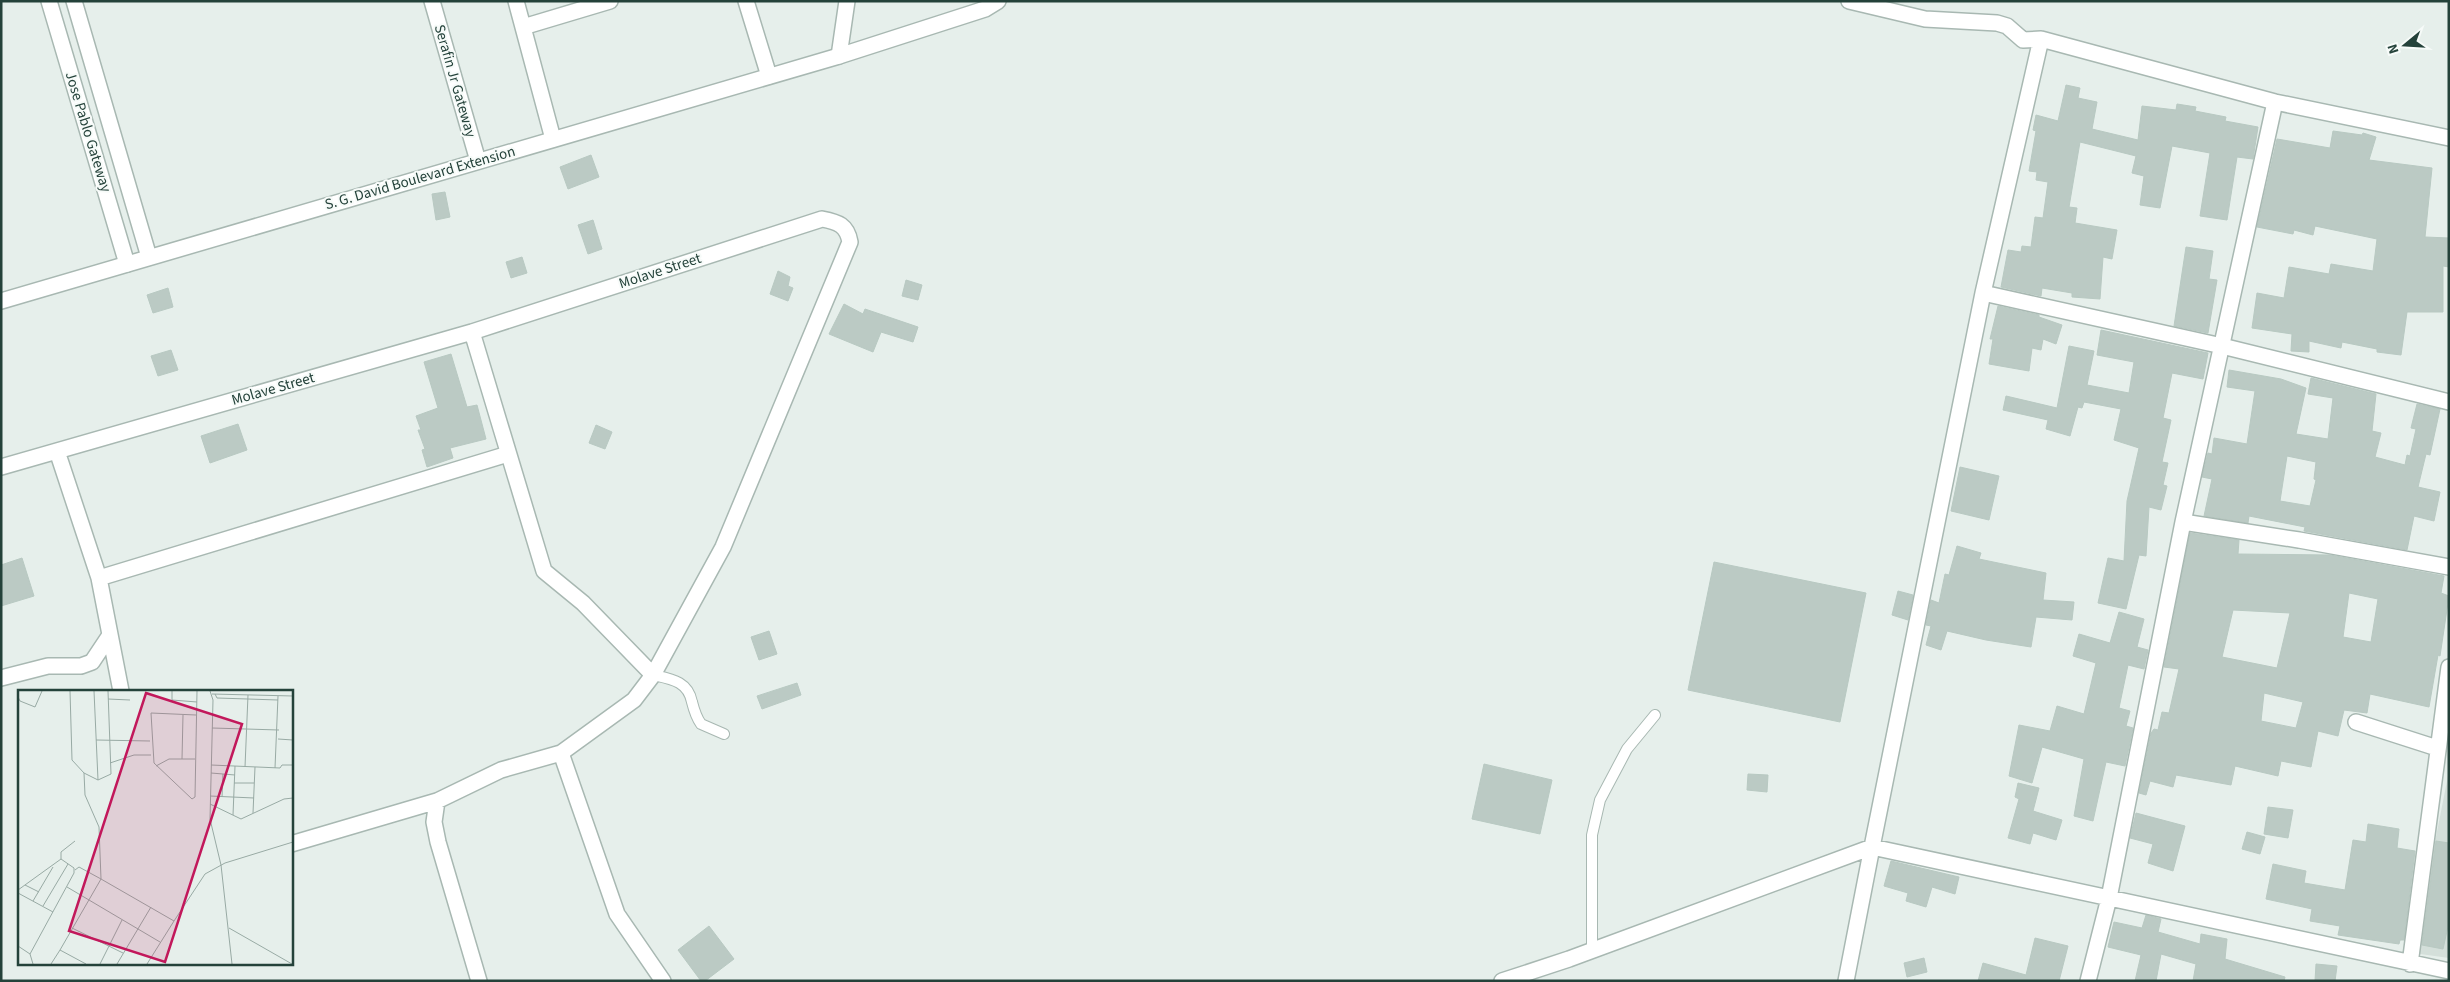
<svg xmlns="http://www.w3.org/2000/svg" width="2450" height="982" viewBox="0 0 2450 982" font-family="'Source Sans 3',sans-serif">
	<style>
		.built { fill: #d4dfda }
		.building { fill: #bbcac4; stroke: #b8c9c2; fill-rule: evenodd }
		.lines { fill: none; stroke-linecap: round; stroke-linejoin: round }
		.service-casing { stroke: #a8b8b2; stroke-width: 12 }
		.minor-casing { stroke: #a8b8b2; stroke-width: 18 }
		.tertiary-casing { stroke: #a8b8b2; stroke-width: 18 }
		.service { stroke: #fff; stroke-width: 10 }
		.minor { stroke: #fff; stroke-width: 15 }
		.tertiary { stroke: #fff; stroke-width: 15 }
		.labels { text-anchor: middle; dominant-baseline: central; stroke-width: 4; stroke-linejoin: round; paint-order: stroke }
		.street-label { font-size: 15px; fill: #24423a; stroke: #f7fbf9 }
		.inset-road { fill: none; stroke: #98aaa4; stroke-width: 1 }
		.view { fill: #c2185b; fill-opacity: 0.15; stroke: #c2185b; stroke-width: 2.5 }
		.inset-edge { fill: none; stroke: #24423a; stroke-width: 2.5 }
	</style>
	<rect width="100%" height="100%" fill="#e6efeb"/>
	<path class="built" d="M 2449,771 L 2449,958 L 2413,953 Z"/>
	<path class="building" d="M 2066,85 L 2080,88 L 2078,98 L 2097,102 L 2092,129 L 2138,140 L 2142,106 L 2176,110 L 2177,104 L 2196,107 L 2195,111 L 2226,117 L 2225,121 L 2258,127 L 2253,159 L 2237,157 L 2227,220 L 2200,216 L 2210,153 L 2172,146 L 2160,208 L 2140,205 L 2144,176 L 2132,173 L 2136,156 L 2080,142 L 2069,207 L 2077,208 L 2075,223 L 2117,230 L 2112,259 L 2103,257 L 2100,299 L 2072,297 L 2072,293 L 2042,288 L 2041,296 L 2001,287 L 2008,250 L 2021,252 L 2022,246 L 2031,247 L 2035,217 L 2043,218 L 2048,182 L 2036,180 L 2037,172 L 2029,171 L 2036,131 L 2033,130 L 2036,115 L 2058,121 Z
		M 2333,131 L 2362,135 L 2363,133 L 2376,137 L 2369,160 L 2432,168 L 2425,237 L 2449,238 L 2449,267 L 2443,266 L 2443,312 L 2407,312 L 2401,355 L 2377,352 L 2377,349 L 2342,342 L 2341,348 L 2309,341 L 2309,352 L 2291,351 L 2292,334 L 2252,328 L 2257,293 L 2284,298 L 2289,267 L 2329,274 L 2331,264 L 2373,271 L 2377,239 L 2315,226 L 2313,235 L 2294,230 L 2293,234 L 2257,227 L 2277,139 L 2330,148 Z
		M 591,155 L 599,177 L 568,189 L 560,167 Z
		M 445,192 L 450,217 L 436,220 L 432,194 Z
		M 593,220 L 602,249 L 588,254 L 578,225 Z
		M 2186,247 L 2213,251 L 2209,279 L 2217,280 L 2208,333 L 2174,326 Z
		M 522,257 L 527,273 L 511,278 L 506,262 Z
		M 778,271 L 790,277 L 788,286 L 793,288 L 788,301 L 770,294 Z
		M 906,280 L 922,285 L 918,300 L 902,296 Z
		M 168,288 L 173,307 L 153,313 L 147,295 Z
		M 844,304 L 863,314 L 865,309 L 918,327 L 913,342 L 881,332 L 873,352 L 829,334 Z
		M 1998,306 L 2039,315 L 2039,317 L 2062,325 L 2056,344 L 2043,339 L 2041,350 L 2032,348 L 2029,371 L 1989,364 L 1993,339 L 1990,339 Z
		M 2101,330 L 2208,353 L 2203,379 L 2172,373 L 2163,418 L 2171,420 L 2162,462 L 2168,463 L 2163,485 L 2167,486 L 2161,510 L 2149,507 L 2146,556 L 2139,555 L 2126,609 L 2098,603 L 2108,558 L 2124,561 L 2127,501 L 2139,448 L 2114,440 L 2121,409 L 2084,402 L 2082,408 L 2078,407 L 2070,436 L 2046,429 L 2048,420 L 2003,410 L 2006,396 L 2057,408 L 2069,346 L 2094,351 L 2087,385 L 2129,393 L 2134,362 L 2097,355 Z
		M 171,350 L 178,370 L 158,376 L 151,356 Z
		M 451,354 L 467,407 L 477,405 L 486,439 L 450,448 L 453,458 L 427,467 L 422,450 L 425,449 L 418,430 L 421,430 L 416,416 L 438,408 L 424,362 Z
		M 2229,370 L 2281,379 L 2306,388 L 2296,434 L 2328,439 L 2333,398 L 2308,394 L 2311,378 L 2376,394 L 2372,431 L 2381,433 L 2375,457 L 2405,465 L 2407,455 L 2410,456 L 2416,429 L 2411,428 L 2417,404 L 2440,409 L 2430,455 L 2426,454 L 2418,487 L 2440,492 L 2434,521 L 2414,516 L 2407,550 L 2304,531 L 2305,527 L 2249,516 L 2248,523 L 2204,516 L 2212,479 L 2202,477 L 2208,453 L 2212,454 L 2214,438 L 2247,444 L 2255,391 L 2227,387 ZM 2287,456 L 2316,462 L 2314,479 L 2316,480 L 2310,506 L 2280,501 Z
		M 238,424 L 247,450 L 210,463 L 201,436 Z
		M 596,425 L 612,432 L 605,449 L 589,443 Z
		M 1960,467 L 1999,476 L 1989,520 L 1951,511 Z
		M 2190,533 L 2239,540 L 2238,554 L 2330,555 L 2444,576 L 2441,593 L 2449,596 L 2440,656 L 2438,655 L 2429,707 L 2370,694 L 2367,713 L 2344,710 L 2338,736 L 2318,731 L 2311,767 L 2281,761 L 2278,776 L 2235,766 L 2231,785 L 2176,775 L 2173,787 L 2150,781 L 2146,795 L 2139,793 L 2151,733 L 2154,729 L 2158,730 L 2162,712 L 2169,713 L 2179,669 L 2164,667 ZM 2349,593 L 2378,599 L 2371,642 L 2343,637 ZM 2233,610 L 2290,613 L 2277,668 L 2222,657 ZM 2264,693 L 2303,702 L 2296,728 L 2261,721 Z
		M 1957,546 L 1981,553 L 1979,559 L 2046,573 L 2043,600 L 2074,602 L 2072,620 L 2036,617 L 2031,647 L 1986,640 L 1947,631 L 1941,650 L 1926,645 L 1931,626 L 1926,625 L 1931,600 L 1939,603 L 1945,574 L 1949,575 Z
		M 22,558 L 34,596 L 1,606 L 1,565 Z
		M 1714,562 L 1866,593 L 1840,722 L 1688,690 Z
		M 1898,591 L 1913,595 L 1908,620 L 1892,615 Z
		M 2119,612 L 2144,619 L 2137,647 L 2148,650 L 2144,669 L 2128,665 L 2119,708 L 2130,711 L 2126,726 L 2133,728 L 2125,766 L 2106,762 L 2093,821 L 2074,816 L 2084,759 L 2042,747 L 2032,783 L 2009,776 L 2019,725 L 2050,731 L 2057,706 L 2084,714 L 2096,663 L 2073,656 L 2079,634 L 2110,643 Z
		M 769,631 L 777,654 L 759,660 L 751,637 Z
		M 797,683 L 801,695 L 762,709 L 757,696 Z
		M 1484,764 L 1552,780 L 1540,834 L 1472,819 Z
		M 1748,774 L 1768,775 L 1767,792 L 1747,790 Z
		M 2018,783 L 2039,788 L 2033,811 L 2062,820 L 2056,840 L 2033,833 L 2030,844 L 2008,838 L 2019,799 L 2015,797 Z
		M 2268,807 L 2293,810 L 2288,838 L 2264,834 Z
		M 2136,813 L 2185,826 L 2173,871 L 2148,863 L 2153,844 L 2130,838 Z
		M 2368,824 L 2399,829 L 2397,848 L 2415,851 L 2404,940 L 2400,940 L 2399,944 L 2338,935 L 2340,926 L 2310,921 L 2312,909 L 2266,899 L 2273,864 L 2306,871 L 2304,883 L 2345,890 L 2353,840 L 2366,842 Z
		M 2247,832 L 2265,837 L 2260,854 L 2242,849 Z
		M 2436,841 L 2449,843 L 2449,922 L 2443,949 L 2422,945 Z
		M 1891,861 L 1959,877 L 1955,894 L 1932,887 L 1926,907 L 1906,901 L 1908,893 L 1884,886 Z
		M 2146,915 L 2161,919 L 2158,932 L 2200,944 L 2201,934 L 2227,939 L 2225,959 L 2285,977 L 2284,981 L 2193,981 L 2196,964 L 2161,954 L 2156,981 L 2135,981 L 2141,955 L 2108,947 L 2114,922 L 2142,928 Z
		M 709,926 L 734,959 L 705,981 L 701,981 L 678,950 Z
		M 2035,938 L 2068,946 L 2059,981 L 1978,981 L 1983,963 L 2026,975 Z
		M 1924,958 L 1927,972 L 1907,977 L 1904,963 Z
		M 2316,964 L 2337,966 L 2335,981 L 2315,981 Z"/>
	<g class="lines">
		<defs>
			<path id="service" d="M 653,675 C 671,679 688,681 692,702 C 694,710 696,717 701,724 L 724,734
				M 1592,950 L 1592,835 L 1600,800 L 1627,749 L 1655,715"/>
			<path id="minor" d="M 49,1 L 127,264
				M 74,1 L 149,257
				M 432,1 L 478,161
				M 516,1 L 553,139
				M 746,1 L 769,76
				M 1849,1 L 1925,19 L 1997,23 L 2007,26 L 2023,40 L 2041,39
				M 523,27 L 610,1
				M 839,56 L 847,1
				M 2449,138 L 2275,102 L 2041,39 L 1983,293 L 1872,847 L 2449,971
				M 1983,293 L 2222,346 L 2449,402
				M 472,332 L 544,571 L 583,603 L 653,675
				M 57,451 L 99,578 L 121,691
				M 1,467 L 472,332 L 822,219 C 838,222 847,225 850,242 L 723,547 L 653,675 L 634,700 L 561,753 L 501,770 L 437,801 L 291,844
				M 2183,522 L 2299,540 L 2449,567
				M 99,578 L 508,454
				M 1,678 L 48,666 L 81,666 L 92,662 L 110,635
				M 2356,722 L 2437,748
				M 561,753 L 617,914 L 663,981
				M 437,801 L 434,822 L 438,842 L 479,981
				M 2410,964 L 2449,667
				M 1502,981 L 1569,959 L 1872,847
				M 1846,981 L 1872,847
				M 2088,981 L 2109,898 L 2183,522 L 2275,102"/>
			<path id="tertiary" d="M 1,301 L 839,56 L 985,9 L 998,1"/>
		</defs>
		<use href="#service" class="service-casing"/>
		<use href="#minor" class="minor-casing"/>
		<use href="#tertiary" class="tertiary-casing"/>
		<use href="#service" class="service"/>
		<use href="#minor" class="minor"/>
		<use href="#tertiary" class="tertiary"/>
	</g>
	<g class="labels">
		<g class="street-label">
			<text transform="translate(455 81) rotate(74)">Serafin Jr Gateway</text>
			<text transform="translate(88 132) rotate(73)">Jose Pablo Gateway</text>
			<text transform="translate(420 178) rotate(-16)">S. G. David Boulevard Extension</text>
			<text transform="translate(660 271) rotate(-18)">Molave Street</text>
			<text transform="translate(273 389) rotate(-16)">Molave Street</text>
		</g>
	</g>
	<g transform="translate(18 690)">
		<rect width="275" height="275" fill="#e6efeb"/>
		<path class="inset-road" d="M 52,1 L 54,70 L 66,83 L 80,90M 76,1 L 80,90M 154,1 L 154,10 L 179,12M 192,1 L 195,10 L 192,129 L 203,175 L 214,274M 194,4 L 275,6M 197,4 L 199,8 L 260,10M 0,7 L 2,11 L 17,17 L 24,1M 90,9 L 112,10M 178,25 L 133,23 L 136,73 L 174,109 L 177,107 L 179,1M 194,38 L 261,40M 260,49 L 275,50M 78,50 L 132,51M 164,69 L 165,25M 92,73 L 116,65 L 133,65M 193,75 L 262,78 L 264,75 L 275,75M 138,76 L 151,69 L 177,69M 227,77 L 230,5M 257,78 L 260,6M 66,83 L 67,105 L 81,137 L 83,189M 193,83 L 217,85M 80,90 L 93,84 L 90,1M 216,93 L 236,93M 192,106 L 236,108M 204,107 L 205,84M 192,114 L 223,129 L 266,109 L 275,108M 235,123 L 237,77M 215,125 L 217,76M 43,169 L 43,162 L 57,151M 57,180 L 61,177 L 83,189M 7,195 L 21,202M 49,197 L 142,252M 0,200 L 43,169M 0,203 L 35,222M 15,211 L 35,177M 25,216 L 50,174M 156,231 L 187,184 L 207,173 L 275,152M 54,238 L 105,263M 211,238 L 274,274M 0,256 L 12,264 L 15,274M 42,260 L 83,189 L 156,231 L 129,274M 12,264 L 56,183 L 56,178 L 43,169M 33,274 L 42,260 L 68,274M 82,274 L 104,230M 99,274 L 133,217"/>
		<path class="view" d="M 128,3 L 224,34 L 147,272 L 51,241 Z"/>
		<rect width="275" height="275" class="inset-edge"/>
	</g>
	<rect width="2450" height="982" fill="none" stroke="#24423a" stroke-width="5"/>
	<g transform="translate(2405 45) rotate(252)" stroke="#f7fbf9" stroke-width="4" paint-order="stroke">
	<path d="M0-4L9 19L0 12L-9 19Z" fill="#24423a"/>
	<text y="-8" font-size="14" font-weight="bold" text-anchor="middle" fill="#24423a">N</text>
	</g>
</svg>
